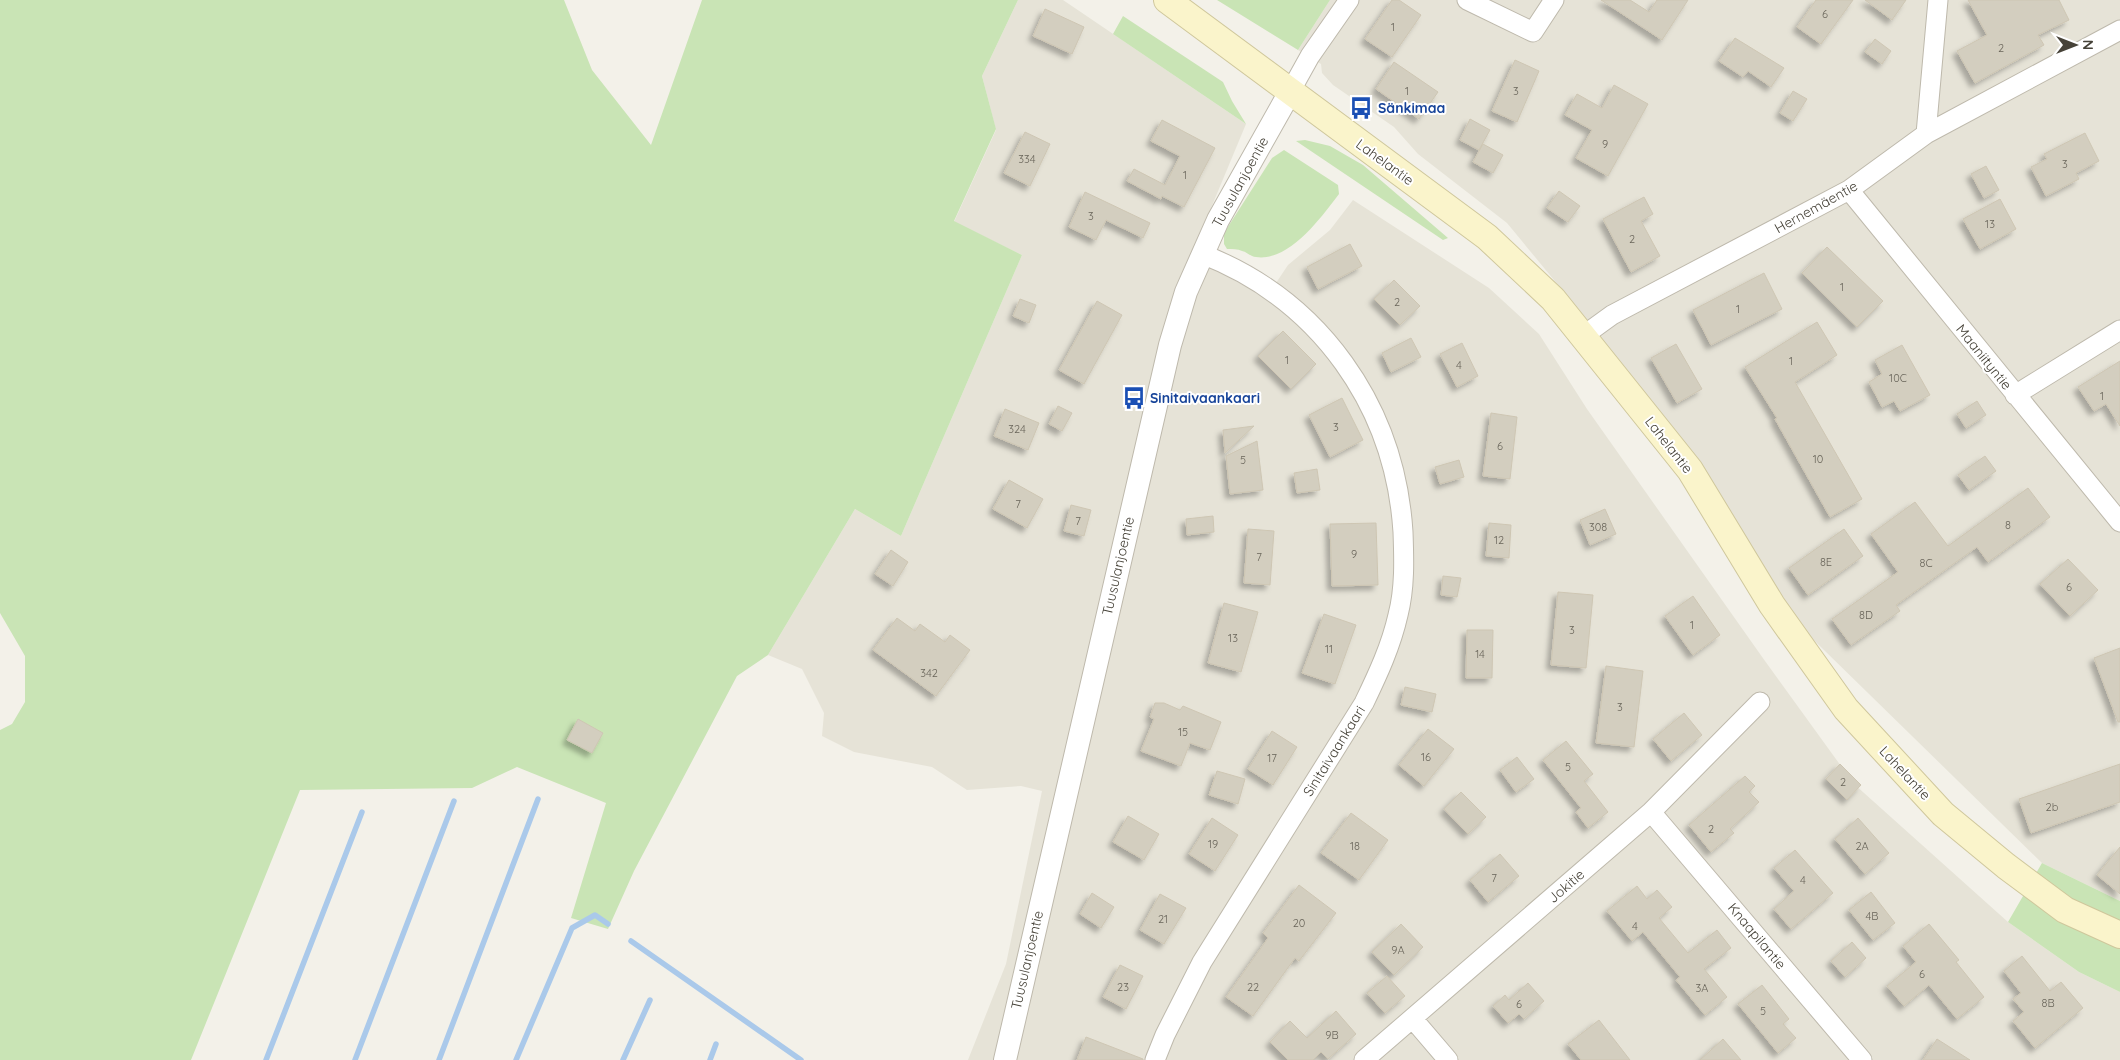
<svg xmlns="http://www.w3.org/2000/svg" width="2120" height="1060" viewBox="0 0 2120 1060" font-family="Quicksand,sans-serif">
	<style>
		.residential { fill: #e6e3d7 }
		.green { fill: #c9e4b5 }
		.lines { fill: none; stroke-linecap: round; stroke-linejoin: round }
		.stream { stroke: #aac9ea; stroke-width: 5.5 }
		.building { fill: #d3cebf; stroke: #cec6b3; filter: url(#shadow) }
		.minor-casing { stroke: #beb9ac; stroke-width: 21 }
		.tertiary-casing { stroke: #beb9ac; stroke-width: 24 }
		.secondary-casing { stroke: #cfc79c; stroke-width: 28 }
		.minor { stroke: #fff; stroke-width: 19 }
		.tertiary { stroke: #fff; stroke-width: 22 }
		.secondary { stroke: #faf4cb; stroke-width: 26 }
		.labels { text-anchor: middle; dominant-baseline: central; stroke-width: 4; stroke-linejoin: round; paint-order: stroke }
		.number-label { font-size: 11px; fill: #69655a }
		.transit-label { font-size: 14px; font-weight: bold; fill: #164399; stroke: #fff; text-anchor: start }
		.street-label { font-size: 14px; fill: #464238; stroke: #fff }
	</style>
	<defs>
		<filter id="shadow"><feDropShadow dx="-4.5" dy="4.5" stdDeviation="2.5" flood-color="#0004"/></filter>
	</defs>
	<rect width="100%" height="100%" fill="#f3f1e9"/>
	<path class="residential" d="M 1018,0 L 1063,0 L 1246,124 L 1191,256 L 1266,298 L 1288,265 L 1330,230 L 1353,200 L 1489,288 L 1539,334 L 1587,409 L 1765,661 L 1854,784 L 2008,922 L 2079,972 L 2120,992 L 2120,1060 L 968,1060 L 1006,964 L 1042,791 L 1021,786 L 967,790 L 932,767 L 854,752 L 822,736 L 824,713 L 802,669 L 768,655 L 855,509 L 901,536 L 1022,255 L 954,222 L 996,130 L 982,76 Z
		M 1330,0 L 2120,0 L 2120,901 L 2042,863 L 1782,609 L 1596,331 L 1507,223 L 1418,154 L 1394,127 L 1333,85 L 1322,73 L 1321,64 L 1298,50 Z"/>
	<path class="green" d="M 0,0 L 564,0 L 592,70 L 651,145 L 702,0 L 1018,0 L 982,76 L 996,129 L 954,221 L 1022,255 L 901,536 L 855,509 L 768,655 L 737,676 L 634,871 L 608,929 L 571,918 L 606,803 L 517,767 L 472,788 L 300,790 L 191,1060 L 0,1060 L 0,730 L 12,724 L 25,702 L 25,656 L 0,613 Z
		M 1217,0 L 1330,0 L 1298,50 Z
		M 1123,16 L 1223,82 L 1232,101 L 1246,124 L 1113,34 Z
		M 1305,140 L 1330,146 L 1363,165 L 1448,238 L 1443,240 L 1296,141 Z
		M 1284,150 L 1338,185 L 1339,194 C 1322,216 1290,262 1256,257 C 1251,257 1247,252 1242,251 C 1238,249 1232,249 1227,249 L 1224,244 L 1224,233 L 1272,158 Z
		M 2042,863 L 2120,901 L 2120,992 L 2079,972 L 2008,922 Z"/>
	<g class="lines">
		<path class="stream" d="M 631,941 L 801,1060
			M 266,1060 L 362,812
			M 355,1060 L 454,801
			M 439,1060 L 538,799
			M 516,1060 L 572,928 L 595,915 L 608,924
			M 623,1060 L 650,1000
			M 710,1060 L 716,1044"/>
	</g>
	<path class="building" d="M 1392,0 L 1399,0 L 1421,15 L 1392,57 L 1365,39 Z
		M 1601,0 L 1630,0 L 1649,12 L 1657,0 L 1688,0 L 1662,40 Z
		M 1816,0 L 1853,0 L 1821,44 L 1797,27 Z
		M 1865,0 L 1906,0 L 1892,20 Z
		M 1968,0 L 2059,0 L 2069,20 L 2038,35 L 2044,45 L 1975,83 L 1957,51 L 1987,35 Z
		M 1045,9 L 1084,27 L 1072,54 L 1033,36 Z
		M 1735,38 L 1784,68 L 1771,87 L 1748,71 L 1743,77 L 1719,61 Z
		M 1875,39 L 1891,51 L 1882,64 L 1865,52 Z
		M 1515,60 L 1539,71 L 1517,122 L 1492,111 Z
		M 1394,62 L 1438,92 L 1419,119 L 1376,89 Z
		M 1614,85 L 1648,104 L 1608,176 L 1576,158 L 1592,130 L 1565,115 L 1577,94 L 1602,108 Z
		M 1793,91 L 1807,99 L 1793,121 L 1780,113 Z
		M 1470,119 L 1490,130 L 1479,150 L 1460,140 Z
		M 1162,120 L 1215,148 L 1184,207 L 1162,196 L 1161,199 L 1127,181 L 1134,169 L 1165,185 L 1180,156 L 1151,141 Z
		M 1025,132 L 1050,144 L 1030,186 L 1004,173 Z
		M 2085,133 L 2099,161 L 2076,173 L 2079,179 L 2046,196 L 2031,167 L 2047,159 L 2044,154 Z
		M 1483,144 L 1503,155 L 1493,173 L 1473,162 Z
		M 1986,166 L 1999,190 L 1984,198 L 1971,174 Z
		M 1559,191 L 1580,206 L 1568,222 L 1547,208 Z
		M 1085,192 L 1150,223 L 1143,238 L 1106,220 L 1096,240 L 1069,227 Z
		M 1644,197 L 1653,214 L 1641,221 L 1660,256 L 1631,272 L 1603,219 Z
		M 2000,199 L 2016,229 L 1980,249 L 1963,219 Z
		M 1350,244 L 1362,266 L 1318,289 L 1307,267 Z
		M 1827,247 L 1883,301 L 1857,327 L 1802,273 Z
		M 1764,273 L 1782,309 L 1711,345 L 1693,310 Z
		M 1394,280 L 1420,306 L 1400,325 L 1374,299 Z
		M 1020,299 L 1036,305 L 1029,323 L 1013,316 Z
		M 1097,301 L 1122,315 L 1084,384 L 1059,370 Z
		M 1817,322 L 1837,355 L 1795,382 L 1862,499 L 1830,517 L 1775,419 L 1777,418 L 1745,367 Z
		M 1283,331 L 1316,364 L 1291,389 L 1258,356 Z
		M 1411,338 L 1421,357 L 1391,372 L 1382,353 Z
		M 1462,343 L 1478,376 L 1457,387 L 1440,354 Z
		M 1676,344 L 1702,389 L 1677,403 L 1651,358 Z
		M 1902,345 L 1930,395 L 1900,411 L 1894,401 L 1882,407 L 1869,382 L 1882,374 L 1875,360 Z
		M 2120,361 L 2120,426 L 2106,404 L 2094,411 L 2078,387 Z
		M 1342,398 L 1363,440 L 1330,457 L 1309,415 Z
		M 1977,401 L 1986,415 L 1966,428 L 1957,414 Z
		M 1058,406 L 1072,413 L 1062,431 L 1049,424 Z
		M 1005,409 L 1039,423 L 1028,450 L 994,436 Z
		M 1491,413 L 1517,417 L 1510,479 L 1483,476 Z
		M 1254,426 L 1225,453 L 1223,430 Z
		M 1257,441 L 1263,490 L 1230,494 L 1226,456 Z
		M 1985,456 L 1996,471 L 1969,490 L 1958,475 Z
		M 1459,460 L 1464,477 L 1440,484 L 1435,467 Z
		M 1317,469 L 1320,490 L 1297,493 L 1294,473 Z
		M 1009,480 L 1043,499 L 1027,528 L 993,509 Z
		M 2028,488 L 2050,517 L 1988,562 L 1977,547 L 1896,605 L 1900,611 L 1851,645 L 1832,619 L 1898,572 L 1871,534 L 1915,502 L 1948,546 Z
		M 1071,505 L 1091,510 L 1084,536 L 1064,531 Z
		M 1605,509 L 1616,534 L 1590,545 L 1580,520 Z
		M 1213,516 L 1214,532 L 1187,535 L 1186,519 Z
		M 1376,523 L 1378,585 L 1332,586 L 1330,524 Z
		M 1489,523 L 1511,525 L 1509,558 L 1486,556 Z
		M 1248,529 L 1274,531 L 1270,585 L 1244,583 Z
		M 1844,529 L 1863,556 L 1808,595 L 1789,568 Z
		M 891,550 L 908,562 L 893,586 L 875,574 Z
		M 2068,559 L 2098,590 L 2070,616 L 2040,584 Z
		M 1443,576 L 1461,578 L 1457,597 L 1441,595 Z
		M 1558,592 L 1593,595 L 1586,668 L 1551,665 Z
		M 1693,596 L 1720,635 L 1693,655 L 1665,616 Z
		M 1224,603 L 1258,612 L 1241,672 L 1208,663 Z
		M 1324,614 L 1356,625 L 1335,684 L 1302,673 Z
		M 897,618 L 915,631 L 920,624 L 945,642 L 950,635 L 970,650 L 936,696 L 873,650 Z
		M 1467,630 L 1493,630 L 1492,678 L 1466,678 Z
		M 2120,648 L 2120,722 L 2118,722 L 2094,658 Z
		M 1606,666 L 1643,671 L 1634,747 L 1596,743 Z
		M 1405,687 L 1436,694 L 1432,712 L 1401,705 Z
		M 1155,703 L 1164,703 L 1180,710 L 1183,706 L 1221,722 L 1210,750 L 1190,743 L 1181,766 L 1141,751 L 1154,719 L 1150,717 Z
		M 1684,713 L 1702,735 L 1671,761 L 1653,739 Z
		M 578,719 L 603,733 L 592,753 L 567,740 Z
		M 1428,729 L 1454,749 L 1424,786 L 1399,765 Z
		M 1272,731 L 1297,747 L 1273,785 L 1248,769 Z
		M 1566,741 L 1593,774 L 1584,781 L 1608,812 L 1588,828 L 1576,812 L 1581,808 L 1543,760 Z
		M 1517,757 L 1534,779 L 1516,792 L 1500,770 Z
		M 1840,764 L 1861,785 L 1847,800 L 1826,779 Z
		M 2120,764 L 2120,802 L 2031,833 L 2019,799 Z
		M 1217,771 L 1245,779 L 1238,804 L 1209,795 Z
		M 1745,776 L 1755,786 L 1749,792 L 1759,802 L 1730,829 L 1734,833 L 1711,852 L 1689,825 Z
		M 1461,792 L 1486,817 L 1468,834 L 1444,809 Z
		M 1351,813 L 1388,840 L 1359,880 L 1321,853 Z
		M 1128,816 L 1159,834 L 1144,860 L 1113,842 Z
		M 1212,818 L 1238,835 L 1215,871 L 1189,854 Z
		M 1858,818 L 1889,853 L 1865,874 L 1835,839 Z
		M 2120,847 L 2120,894 L 2097,875 Z
		M 1795,850 L 1833,893 L 1791,929 L 1774,909 L 1794,891 L 1774,868 Z
		M 1500,854 L 1519,876 L 1488,902 L 1470,880 Z
		M 1299,885 L 1336,913 L 1299,961 L 1295,958 L 1253,1016 L 1226,997 L 1268,938 L 1263,933 Z
		M 1637,886 L 1647,899 L 1657,890 L 1672,907 L 1659,918 L 1688,953 L 1717,930 L 1731,948 L 1704,969 L 1727,997 L 1705,1015 L 1676,980 L 1680,977 L 1643,932 L 1632,941 L 1607,911 Z
		M 1871,892 L 1895,923 L 1873,940 L 1849,910 Z
		M 1092,893 L 1114,907 L 1101,928 L 1080,914 Z
		M 1160,894 L 1186,908 L 1164,944 L 1140,930 Z
		M 1401,924 L 1423,947 L 1394,975 L 1372,952 Z
		M 1929,924 L 1959,960 L 1956,962 L 1984,997 L 1957,1019 L 1929,985 L 1904,1006 L 1887,986 L 1916,962 L 1903,946 Z
		M 1852,942 L 1866,958 L 1845,977 L 1831,961 Z
		M 2022,956 L 2050,991 L 2061,982 L 2083,1008 L 2035,1048 L 2013,1021 L 2024,1012 L 2013,999 L 2021,993 L 2004,971 Z
		M 1120,965 L 1143,976 L 1126,1009 L 1103,997 Z
		M 1387,976 L 1405,996 L 1385,1013 L 1367,993 Z
		M 1528,983 L 1544,1001 L 1524,1019 L 1519,1014 L 1508,1023 L 1493,1006 L 1505,995 L 1509,1000 Z
		M 1762,985 L 1789,1019 L 1783,1024 L 1796,1038 L 1778,1053 L 1738,1004 Z
		M 1336,1011 L 1356,1034 L 1328,1059 L 1321,1052 L 1313,1060 L 1288,1060 L 1270,1042 L 1290,1021 L 1307,1038 Z
		M 1599,1020 L 1630,1060 L 1581,1060 L 1568,1044 Z
		M 1086,1037 L 1143,1059 L 1143,1060 L 1077,1060 Z
		M 1723,1039 L 1741,1060 L 1700,1060 Z
		M 1937,1039 L 1970,1060 L 1923,1060 Z"/>
	<g class="lines">
		<defs>
			<path id="minor" d="M 1467,0 L 1533,32 L 1554,0
				M 1290,92 L 1310,56 L 1349,0
				M 1926,134 L 2120,30
				M 1849,190 L 2120,522
				M 1583,336 L 1612,315 L 1849,190 L 1926,134 L 1938,0
				M 2015,395 L 2120,330
				M 1651,812 L 1862,1060
				M 1413,1019 L 1448,1060
				M 1155,1060 L 1165,1035 L 1202,962 L 1364,703 C 1378,674 1391,646 1398,615 C 1405,588 1404,559 1403,532 C 1395,406 1320,300 1202,254
				M 1364,1060 L 1651,812 L 1760,702"/>
			<path id="tertiary" d="M 1005,1060 L 1170,345 L 1186,292 L 1218,220 L 1290,92"/>
			<path id="secondary" d="M 1167,0 L 1487,237 L 1553,299 L 1690,470 L 1772,605 L 1846,709 L 1943,814 L 2006,866 L 2065,910 L 2120,935"/>
		</defs>
		<use href="#minor" class="minor-casing"/>
		<use href="#tertiary" class="tertiary-casing"/>
		<use href="#secondary" class="secondary-casing"/>
		<use href="#minor" class="minor"/>
		<use href="#tertiary" class="tertiary"/>
		<use href="#secondary" class="secondary"/>
	</g>
	<defs>
		<symbol id="bus-bare" viewBox="-9 -9 18 18"><path d="M-5-6H5V4H4V6H2V4H-2V6H-4V4H-5ZM-3.5-4V0h7V-4ZM-3.5 1.2v1.5H-2V1.2ZM2 1.2v1.5H3.5V1.2Z" fill="#1a4fb4" stroke="#fff" stroke-width="2.5" paint-order="stroke"/></symbol>
	</defs>
	<g fill-rule="evenodd">
		<use href="#bus-bare" x="1345" y="92" width="32" height="32"/>
		<use href="#bus-bare" x="1118" y="382" width="32" height="32"/>
	</g>
	<g class="labels">
		<g class="number-label">
			<text x="1825" y="14">6</text>
			<text x="1393" y="27">1</text>
			<text x="2001" y="48">2</text>
			<text x="1407" y="91">1</text>
			<text x="1516" y="91">3</text>
			<text x="1605" y="144">9</text>
			<text x="1027" y="159">334</text>
			<text x="2065" y="164">3</text>
			<text x="1185" y="175">1</text>
			<text x="1091" y="216">3</text>
			<text x="1990" y="224">13</text>
			<text x="1632" y="239">2</text>
			<text x="1842" y="287">1</text>
			<text x="1397" y="302">2</text>
			<text x="1738" y="309">1</text>
			<text x="1287" y="360">1</text>
			<text x="1791" y="361">1</text>
			<text x="1459" y="365">4</text>
			<text x="1898" y="378">10C</text>
			<text x="2102" y="396">1</text>
			<text x="1336" y="427">3</text>
			<text x="1017" y="429">324</text>
			<text x="1500" y="446">6</text>
			<text x="1818" y="459">10</text>
			<text x="1243" y="460">5</text>
			<text x="1018" y="504">7</text>
			<text x="1078" y="521">7</text>
			<text x="2008" y="525">8</text>
			<text x="1598" y="527">308</text>
			<text x="1499" y="540">12</text>
			<text x="1354" y="554">9</text>
			<text x="1259" y="557">7</text>
			<text x="1826" y="562">8E</text>
			<text x="1926" y="563">8C</text>
			<text x="2069" y="587">6</text>
			<text x="1866" y="615">8D</text>
			<text x="1692" y="625">1</text>
			<text x="1572" y="630">3</text>
			<text x="1233" y="638">13</text>
			<text x="1329" y="649">11</text>
			<text x="1480" y="654">14</text>
			<text x="929" y="673">342</text>
			<text x="1620" y="707">3</text>
			<text x="1183" y="732">15</text>
			<text x="1426" y="757">16</text>
			<text x="1272" y="758">17</text>
			<text x="1568" y="767">5</text>
			<text x="1843" y="782">2</text>
			<text x="2052" y="807">2b</text>
			<text x="1711" y="829">2</text>
			<text x="1213" y="844">19</text>
			<text x="1355" y="846">18</text>
			<text x="1862" y="846">2A</text>
			<text x="1494" y="878">7</text>
			<text x="1803" y="880">4</text>
			<text x="1872" y="916">4B</text>
			<text x="1163" y="919">21</text>
			<text x="1299" y="923">20</text>
			<text x="1635" y="926">4</text>
			<text x="1398" y="950">9A</text>
			<text x="1922" y="974">6</text>
			<text x="1123" y="987">23</text>
			<text x="1253" y="987">22</text>
			<text x="1702" y="988">3A</text>
			<text x="2048" y="1003">8B</text>
			<text x="1519" y="1004">6</text>
			<text x="1763" y="1011">5</text>
			<text x="1332" y="1035">9B</text>
		</g>
		<g class="transit-label">
			<text x="1378" y="108">Sänkimaa</text>
			<text x="1150" y="398">Sinitaivaankaari</text>
		</g>
		<g class="street-label">
			<text transform="translate(1385 162) rotate(36)">Lahelantie</text>
			<text transform="translate(1240 182) rotate(-61)">Tuusulanjoentie</text>
			<text transform="translate(1816 207) rotate(-29)">Hernemäentie</text>
			<text transform="translate(1984 357) rotate(51)">Maaniityntie</text>
			<text transform="translate(1669 445) rotate(52)">Lahelantie</text>
			<text transform="translate(1118 566) rotate(-77)">Tuusulanjoentie</text>
			<text transform="translate(1334 751) rotate(-58)">Sinitaivaankaari</text>
			<text transform="translate(1905 773) rotate(47)">Lahelantie</text>
			<text transform="translate(1566 886) rotate(-41)">Jokitie</text>
			<text transform="translate(1757 936) rotate(50)">Knaapilantie</text>
			<text transform="translate(1027 960) rotate(-77)">Tuusulanjoentie</text>
		</g>
	</g>
	<g transform="translate(2075 45) rotate(90)" stroke="#ffffff" stroke-width="4" paint-order="stroke">
	<path d="M0-4L9 19L0 12L-9 19Z" fill="#464238"/>
	<text y="-8" font-size="14" font-weight="bold" text-anchor="middle" fill="#464238">N</text>
	</g>
</svg>
